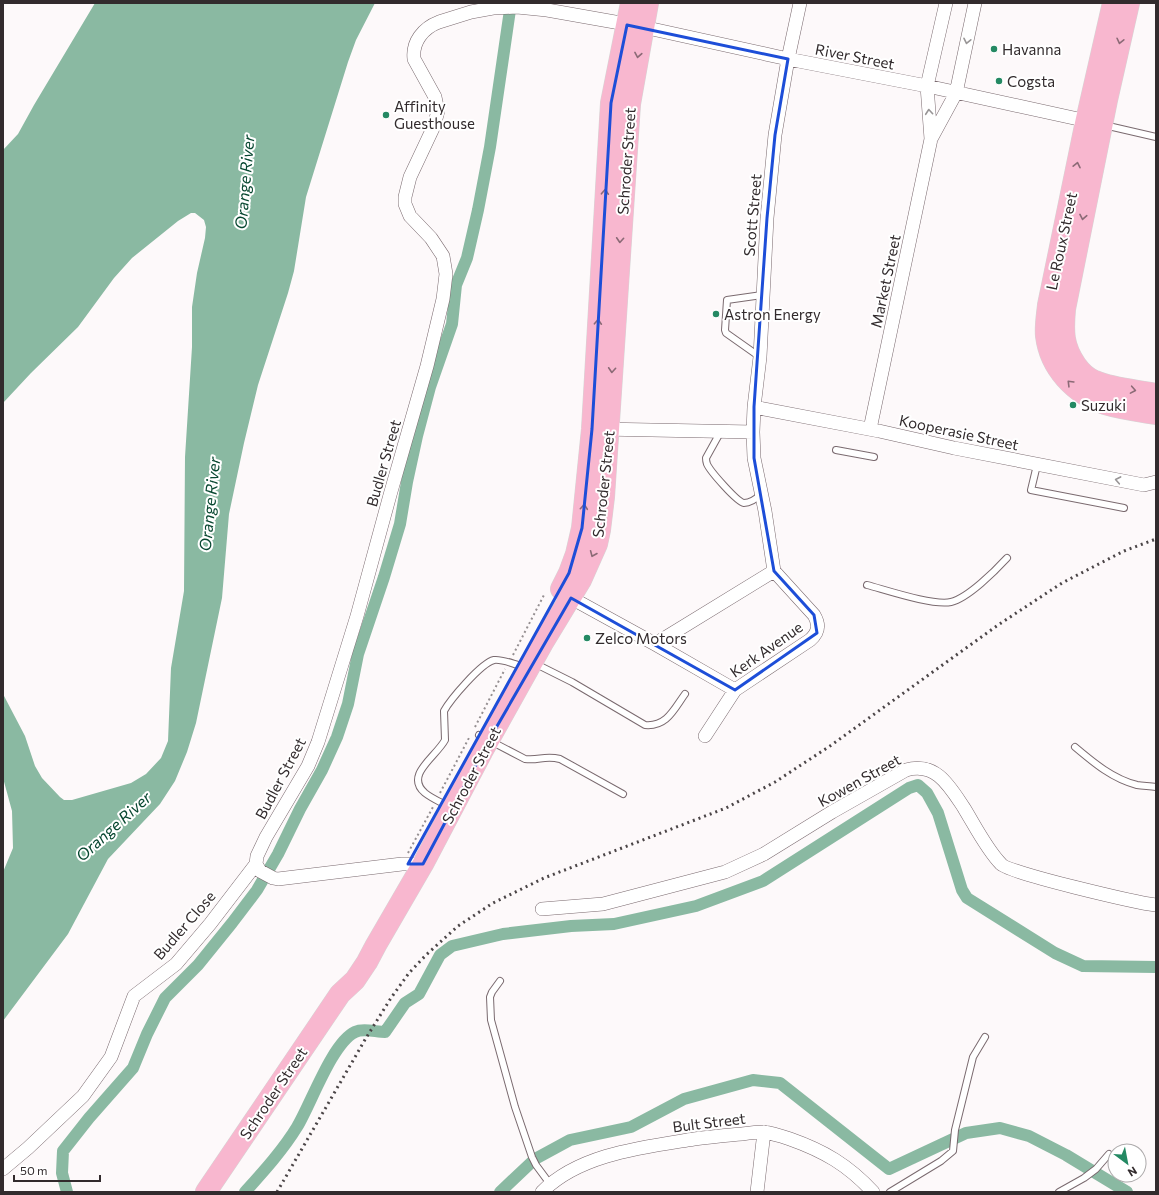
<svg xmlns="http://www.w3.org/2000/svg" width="1159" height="1195" viewBox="0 0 1159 1195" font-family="Commissioner,sans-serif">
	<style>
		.water { fill: #8ab9a2 }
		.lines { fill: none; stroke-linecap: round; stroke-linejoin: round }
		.canal { stroke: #8ab9a2; stroke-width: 12 }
		.service-casing { stroke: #7a6a6f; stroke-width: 8 }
		.minor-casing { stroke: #7a6a6f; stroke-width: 14 }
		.trunk-casing { stroke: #d6d5d5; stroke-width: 22 }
		.path { stroke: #958f91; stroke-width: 2; stroke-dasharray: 2 3; stroke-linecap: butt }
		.service { stroke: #fff; stroke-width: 6 }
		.minor { stroke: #fff; stroke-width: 13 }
		.trunk { stroke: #f8b7cf; stroke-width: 21 }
		.rail { stroke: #4b4547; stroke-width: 3; stroke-dasharray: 2 4; stroke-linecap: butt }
		.oneway { stroke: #989596 }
		.oneway2 { stroke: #8b6a76 }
		.marked { fill: none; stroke: #1d4ed8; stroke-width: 3; stroke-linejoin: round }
		.poi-dot { fill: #248963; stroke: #fff; stroke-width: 1.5 }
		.labels { text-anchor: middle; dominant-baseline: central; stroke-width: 4; stroke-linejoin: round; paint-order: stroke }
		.poi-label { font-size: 15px; fill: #322b2d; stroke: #fff; text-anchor: start }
		.street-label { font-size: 15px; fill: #322b2d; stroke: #fff }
		.water-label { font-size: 16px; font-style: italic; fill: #074730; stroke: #fff }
	</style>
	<rect width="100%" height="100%" fill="#fdf9fa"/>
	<path class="water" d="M 95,3 L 375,3 L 356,40 L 348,62 L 306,197 L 294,271 L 288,293 L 258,385 L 244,443 L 229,514 L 222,598 L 196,723 L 187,752 L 175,781 L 160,804 L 108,859 L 68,934 L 3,1021 L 3,872 L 13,848 L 12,811 L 3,778 L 3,694 L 25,736 L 35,766 L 42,778 L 60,797 L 64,800 L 72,800 L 131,783 L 146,774 L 161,758 L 168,741 L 171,668 L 184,591 L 185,457 L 192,347 L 192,307 L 197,273 L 205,238 L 206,227 L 204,220 L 195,213 L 191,213 L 178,221 L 132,258 L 114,278 L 78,327 L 31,373 L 3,403 L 3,150 L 18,134 L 34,105 Z"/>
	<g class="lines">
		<path class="canal" d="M 67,1192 L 62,1173 L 63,1151 L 89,1118 L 133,1068 L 147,1034 L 165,998 L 198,965 L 232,923 L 257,890 L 278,854 L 300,809 L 322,770 L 337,737 L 348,704 L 358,654 L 384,577 L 400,524 L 407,482 L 417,436 L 430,387 L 452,324 L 456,285 L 467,258 L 478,210 L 490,147 L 511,3
			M 245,1192 C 263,1172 283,1150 297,1127 C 311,1104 332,1043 355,1032 C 363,1028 376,1032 385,1032 L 405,1003 L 419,994 L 440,955 L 452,946 L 503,934 L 571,926 L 614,924 L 696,906 L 763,881 L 909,788 L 918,785 L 927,793 L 938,813 L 962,890 L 967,898 L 1055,953 L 1083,966 L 1156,967
			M 500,1192 L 535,1159 L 570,1140 L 631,1127 L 684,1099 L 753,1080 L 780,1083 L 889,1169 L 966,1133 L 1000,1128 L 1029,1136 L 1066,1155 L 1127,1192"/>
		<defs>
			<path id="service" d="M 1104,125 L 1156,137
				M 760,357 L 726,333 L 725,330 L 727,300 L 762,295
				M 721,431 L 706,458 C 706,461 706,461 707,464 C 710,471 737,502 744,503 C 751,503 757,498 761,494
				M 836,450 L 874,457
				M 1037,465 L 1031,490 L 1124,508
				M 867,585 C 886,590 933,606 951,602 C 968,598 995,571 1007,558
				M 536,664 L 572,682 L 645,725 C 667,727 674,709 685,694
				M 479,735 L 525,759 C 539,761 544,755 560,759 L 623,794
				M 1075,747 C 1094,763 1113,779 1137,785 C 1143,786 1150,786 1156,787
				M 442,803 C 436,800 430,797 425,793 C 404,775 436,757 445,740 L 444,711 C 450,700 481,663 494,660 C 501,659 511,663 518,665
				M 500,981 L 492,992 L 490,997 L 491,1020 L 515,1107 L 532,1157 L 536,1165 L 550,1184
				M 890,1192 L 941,1161 L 953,1151 L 955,1130 L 973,1057 L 985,1037
				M 1059,1192 L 1084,1178 L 1096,1169 L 1109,1154"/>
			<path id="minor" d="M 931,139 L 956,93 L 975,3
				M 754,407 L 879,431 L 954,448 L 1144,485 L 1156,482
				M 601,429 L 753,432
				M 870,429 L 931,139 L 927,86 L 946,3
				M 564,594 L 655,644 L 735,690
				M 655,644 L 774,571 L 765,511 L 754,458 L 753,432 L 754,407 L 760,357 L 767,218 L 775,135 L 788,59 L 800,3
				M 705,736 L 735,690 L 810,640 C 818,633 820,625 814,615 L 774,571
				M 423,864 L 402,864 L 278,879 L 273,878 L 260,871 L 256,864 L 257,856 L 266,837 L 308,766 L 318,742 L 357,616 L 390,495 L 427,366 L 443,299 L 446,274 L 443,256 L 431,238 L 410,216 L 405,204 L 405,197 L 410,177 L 434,126 L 438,111 L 435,97 L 414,59 C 412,42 423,28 439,22 L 471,12 L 493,8 L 517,7 L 547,10 L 643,27 L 788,59 L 927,86 L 1092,122
				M 542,909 L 603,904 L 725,872 L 764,854 L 832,812 L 906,770 C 936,761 950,787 964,808 C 975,826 987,850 1001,864 C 1008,873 1138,903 1156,905
				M 3,1169 L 28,1148 L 83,1096 L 111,1057 L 134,996 L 176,964 L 210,924 L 256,864
				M 542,1192 C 579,1154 644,1147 694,1139 C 710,1137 726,1135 742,1134 C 749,1133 756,1132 763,1132 C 772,1133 781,1136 790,1139 C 824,1151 848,1165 873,1192
				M 757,1192 L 764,1132"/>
			<path id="trunk" d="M 1113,3 L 1086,121 L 1048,305 C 1047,315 1045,326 1046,336 C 1050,368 1074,394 1105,404 C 1121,409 1139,411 1156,414
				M 1129,3 L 1107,100 L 1065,309 C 1063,332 1063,346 1076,365 C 1081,372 1087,378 1095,381 C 1114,389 1136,390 1156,394
				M 561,589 L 569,573 L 576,554 L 582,528 L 592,429 L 611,103 L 631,3
				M 206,1192 L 340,994 L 355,980 L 367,962 L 376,945 L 423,864 L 482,752 L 544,641 L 581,580 L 597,544 L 600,530 L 604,497 L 630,104 L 648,3"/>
		</defs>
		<use href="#service" class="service-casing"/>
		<use href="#minor" class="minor-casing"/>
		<use href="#trunk" class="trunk-casing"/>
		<path class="path" d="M 513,655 L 545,593
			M 475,727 L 505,669
			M 440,793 L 470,736
			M 408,853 L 433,807"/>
		<use href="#service" class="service"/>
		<use href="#minor" class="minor"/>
		<use href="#trunk" class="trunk"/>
		<path class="rail" d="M 277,1192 L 366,1038 L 391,998 L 409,973 L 426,955 L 458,926 L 493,903 L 544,878 L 726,808 L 775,782 L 830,746 L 998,625 L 1062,583 L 1124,551 L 1156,539"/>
	</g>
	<defs><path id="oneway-chevron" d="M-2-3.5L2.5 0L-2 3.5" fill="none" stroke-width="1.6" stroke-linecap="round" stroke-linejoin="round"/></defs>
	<g class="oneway">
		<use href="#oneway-chevron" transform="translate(967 41) rotate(102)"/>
		<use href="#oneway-chevron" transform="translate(929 112) rotate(-95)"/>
		<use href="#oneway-chevron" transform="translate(1118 480) rotate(-169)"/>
	</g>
	<g class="oneway2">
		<use href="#oneway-chevron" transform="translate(1120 41) rotate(103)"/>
		<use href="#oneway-chevron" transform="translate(638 55) rotate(100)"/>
		<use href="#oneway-chevron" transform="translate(1077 165) rotate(-78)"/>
		<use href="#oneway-chevron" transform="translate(605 192) rotate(-87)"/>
		<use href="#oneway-chevron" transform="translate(1083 217) rotate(101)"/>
		<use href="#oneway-chevron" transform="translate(620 240) rotate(94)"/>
		<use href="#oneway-chevron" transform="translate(598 322) rotate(-87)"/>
		<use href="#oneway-chevron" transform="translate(612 370) rotate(94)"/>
		<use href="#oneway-chevron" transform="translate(1070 383) rotate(-135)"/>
		<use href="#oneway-chevron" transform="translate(1133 390) rotate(10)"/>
		<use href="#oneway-chevron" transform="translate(584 507) rotate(-85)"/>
		<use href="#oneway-chevron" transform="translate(593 554) rotate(113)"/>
	</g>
	<path class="marked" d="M 627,25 L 788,59 L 775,135 L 767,218 L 754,407 L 754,458 L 774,571 L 814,615 L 817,633 L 735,690 L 571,598 L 489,740 L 423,864 L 408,864 L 569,573 L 582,528 L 592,429 L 611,103 Z"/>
	<g class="poi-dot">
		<circle cx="994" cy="49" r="4"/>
		<circle cx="999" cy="81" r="4"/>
		<circle cx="386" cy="115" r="4"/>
		<circle cx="716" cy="314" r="4"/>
		<circle cx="1073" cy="405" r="4"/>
		<circle cx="587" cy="638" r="4"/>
	</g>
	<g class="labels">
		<g class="poi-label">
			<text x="1002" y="49">Havanna</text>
			<text x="1007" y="81">Cogsta</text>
			<text x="394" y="106">Affinity<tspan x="394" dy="17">Guesthouse</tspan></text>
			<text x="724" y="314">Astron Energy</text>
			<text x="1081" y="405">Suzuki</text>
			<text x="595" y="638">Zelco Motors</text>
		</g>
		<g class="street-label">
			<text transform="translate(855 56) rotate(11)">River Street</text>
			<text transform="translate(626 161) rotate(-86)">Schroder Street</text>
			<text transform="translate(752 215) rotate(-85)">Scott Street</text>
			<text transform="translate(1061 241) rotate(-78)">Le Roux Street</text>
			<text transform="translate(885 281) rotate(-78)">Market Street</text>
			<text transform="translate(959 432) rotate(12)">Kooperasie Street</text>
			<text transform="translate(383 463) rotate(-74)">Budler Street</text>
			<text transform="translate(603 484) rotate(-84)">Schroder Street</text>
			<text transform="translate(766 649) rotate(-35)">Kerk Avenue</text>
			<text transform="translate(471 775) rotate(-62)">Schroder Street</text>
			<text transform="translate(280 778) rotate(-62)">Budler Street</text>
			<text transform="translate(859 780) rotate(-29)">Kowen Street</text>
			<text transform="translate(184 925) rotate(-49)">Budler Close</text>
			<text transform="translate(273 1093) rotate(-56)">Schroder Street</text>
			<text transform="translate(709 1122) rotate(-7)">Bult Street</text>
		</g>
		<g class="water-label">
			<text transform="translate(244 182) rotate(-85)">Orange River</text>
			<text transform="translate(209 504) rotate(-84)">Orange River</text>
			<text transform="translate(113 826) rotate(-42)">Orange River</text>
		</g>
	</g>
	<rect width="1159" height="1195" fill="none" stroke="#322b2d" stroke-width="8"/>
	<g transform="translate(1127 1163) rotate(148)"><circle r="19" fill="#ffffff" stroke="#adaaab"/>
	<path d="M0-3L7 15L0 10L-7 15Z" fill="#248963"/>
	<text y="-6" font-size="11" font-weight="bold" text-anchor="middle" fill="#322b2d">N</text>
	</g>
	<path d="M14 1175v6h86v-6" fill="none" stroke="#322b2d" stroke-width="2"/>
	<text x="20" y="1175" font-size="12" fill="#322b2d" stroke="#ffffff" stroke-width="3" paint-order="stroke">50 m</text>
</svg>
